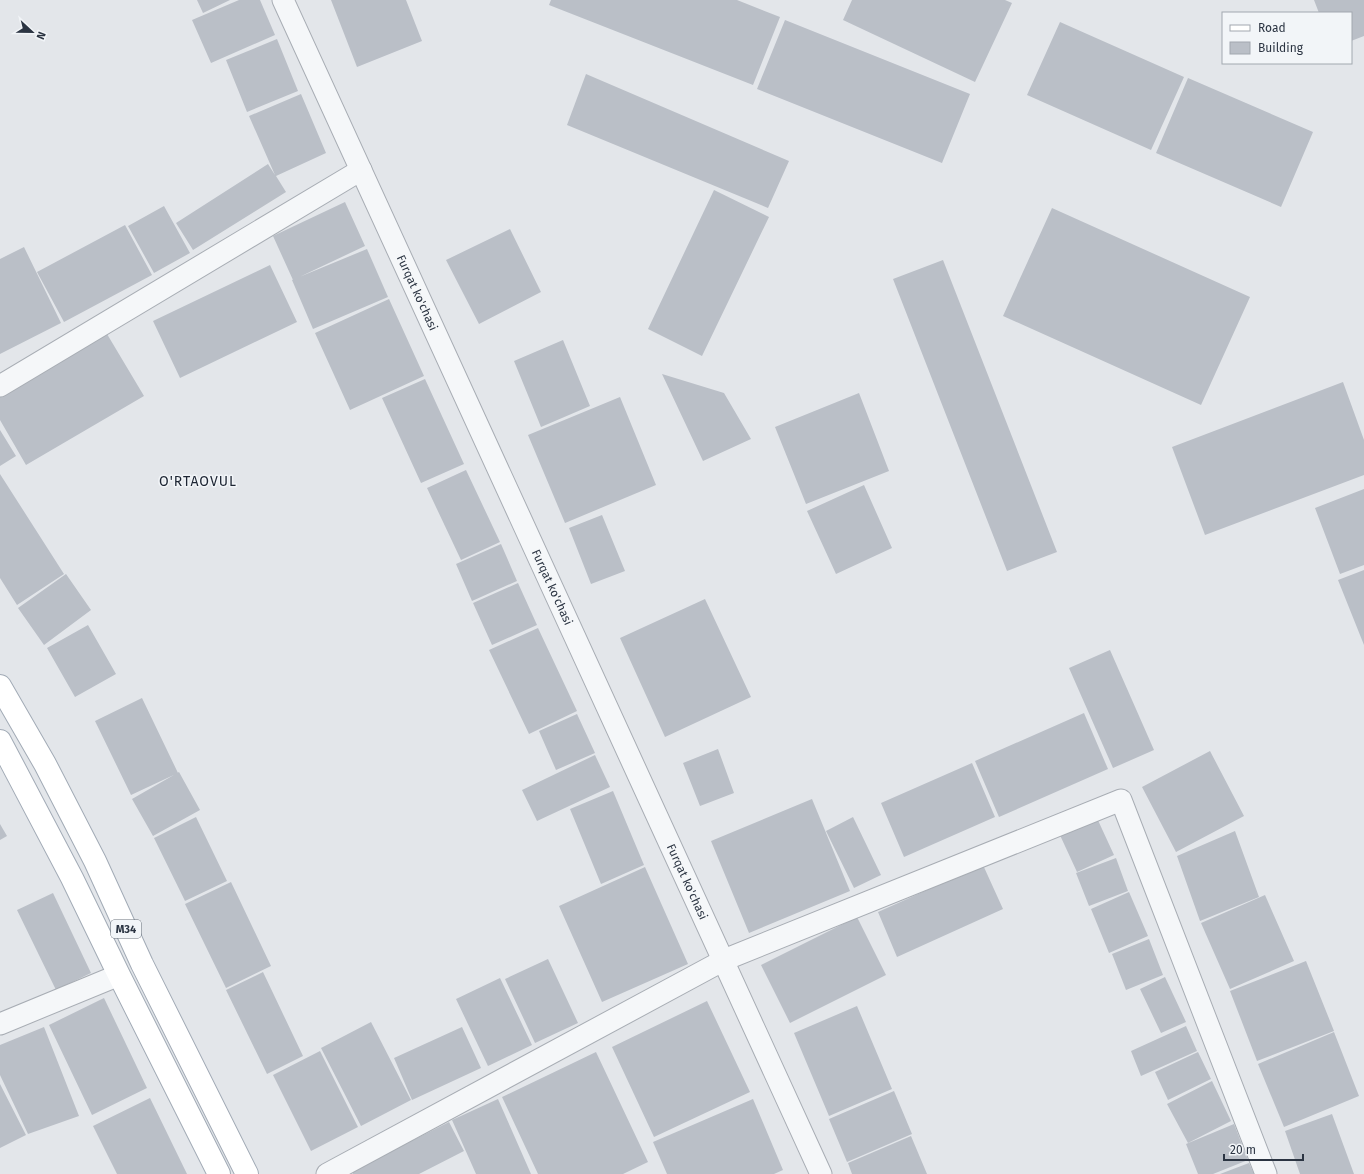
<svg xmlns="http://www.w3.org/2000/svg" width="1364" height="1174" viewBox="0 0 1364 1174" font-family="'Fira Sans',sans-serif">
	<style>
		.building { fill: #babfc7 }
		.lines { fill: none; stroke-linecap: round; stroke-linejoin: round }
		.street-casing { stroke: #a8adb4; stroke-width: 23 }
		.primary-casing { stroke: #a2abb6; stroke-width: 24 }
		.street { stroke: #f5f7f9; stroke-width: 21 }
		.primary { stroke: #fff; stroke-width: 22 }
		.labels { text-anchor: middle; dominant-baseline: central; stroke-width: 3; stroke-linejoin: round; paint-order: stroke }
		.shield { fill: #f2f5f8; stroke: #676e79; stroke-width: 1 }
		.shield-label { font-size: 11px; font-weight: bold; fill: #2b3442 }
		.street-label { font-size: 12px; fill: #2b3442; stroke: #f2f5f8 }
		.quarter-label { font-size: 14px; letter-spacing: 1px; fill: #1d2533; stroke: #f2f5f8 }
	</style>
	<rect width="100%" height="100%" fill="#e3e6ea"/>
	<path class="building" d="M 197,0 L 230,0 L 203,13 Z
		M 239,0 L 260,0 L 275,35 L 211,63 L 192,20 Z
		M 331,0 L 406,0 L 422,41 L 357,67 Z
		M 551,0 L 737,0 L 780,17 L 753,85 L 549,5 Z
		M 852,0 L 1005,0 L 1012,3 L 975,82 L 843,20 Z
		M 1314,0 L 1364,0 L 1364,36 L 1351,41 L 1351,13 L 1319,13 Z
		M 785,20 L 970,94 L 942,163 L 757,89 Z
		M 1060,22 L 1184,77 L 1151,150 L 1027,95 Z
		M 277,39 L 298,91 L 247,112 L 226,60 Z
		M 586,74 L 789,161 L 768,208 L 567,125 Z
		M 1188,78 L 1313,132 L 1281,207 L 1156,153 Z
		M 301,94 L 326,153 L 276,176 L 286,192 L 193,250 L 176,223 L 268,164 L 275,175 L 249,116 Z
		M 714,190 L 769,217 L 702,356 L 648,329 Z
		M 345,202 L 365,246 L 293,280 L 273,236 Z
		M 164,206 L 190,253 L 154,273 L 128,226 Z
		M 1052,208 L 1250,297 L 1201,405 L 1003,316 Z
		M 125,225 L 152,275 L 64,322 L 37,272 Z
		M 510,229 L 541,292 L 479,324 L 446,260 Z
		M 24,247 L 61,323 L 0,354 L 0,259 Z
		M 367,249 L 388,297 L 313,329 L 292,280 Z
		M 943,260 L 1057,552 L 1007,571 L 893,279 Z
		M 270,265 L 297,322 L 180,378 L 153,321 Z
		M 389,299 L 424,376 L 350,410 L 315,333 Z
		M 107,334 L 144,396 L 26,465 L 0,420 L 0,397 Z
		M 563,340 L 590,406 L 541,427 L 514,361 Z
		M 662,374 L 724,393 L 751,439 L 703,461 Z
		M 425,379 L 464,464 L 421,483 L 382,398 Z
		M 1343,382 L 1364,440 L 1364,475 L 1205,535 L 1172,447 Z
		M 859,393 L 889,471 L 806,504 L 775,427 Z
		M 620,397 L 656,485 L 565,523 L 528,435 Z
		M 0,430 L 16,456 L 0,466 Z
		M 466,470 L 500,542 L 461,560 L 427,488 Z
		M 0,474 L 64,574 L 17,605 L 0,578 Z
		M 864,485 L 892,548 L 836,574 L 807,511 Z
		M 1364,489 L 1364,565 L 1340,574 L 1315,508 Z
		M 602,515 L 625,571 L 591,584 L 569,528 Z
		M 501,544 L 517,581 L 472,601 L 456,564 Z
		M 1364,570 L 1364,645 L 1338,580 Z
		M 66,574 L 91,610 L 44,645 L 18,608 Z
		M 518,583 L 537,625 L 492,645 L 473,603 Z
		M 705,599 L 751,697 L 665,737 L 620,638 Z
		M 88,625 L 116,674 L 75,697 L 47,648 Z
		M 538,628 L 577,711 L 529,734 L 489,650 Z
		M 1110,650 L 1154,750 L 1113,768 L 1069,668 Z
		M 142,698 L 178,773 L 131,795 L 95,721 Z
		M 1084,713 L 1108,769 L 999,817 L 975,761 Z
		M 577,714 L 595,753 L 556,770 L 539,731 Z
		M 718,749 L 734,793 L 700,806 L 683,763 Z
		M 1210,751 L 1244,816 L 1176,852 L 1142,787 Z
		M 595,755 L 610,787 L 537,821 L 522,790 Z
		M 972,763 L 995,817 L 904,857 L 881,803 Z
		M 179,772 L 200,810 L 153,836 L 132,799 Z
		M 613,791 L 644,865 L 601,884 L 570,809 Z
		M 812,799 L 850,891 L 749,933 L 711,841 Z
		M 1096,816 L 1114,855 L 1077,872 L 1059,833 Z
		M 196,817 L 227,881 L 185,901 L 154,838 Z
		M 853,817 L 881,875 L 854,888 L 826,831 Z
		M 0,824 L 7,836 L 0,840 Z
		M 1235,831 L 1259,897 L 1200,921 L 1177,856 Z
		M 1116,858 L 1128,891 L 1089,906 L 1076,873 Z
		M 983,865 L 1003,909 L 897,957 L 878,912 Z
		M 645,867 L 688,964 L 602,1002 L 559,906 Z
		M 231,882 L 271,966 L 226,988 L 185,904 Z
		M 1129,892 L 1148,936 L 1109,953 L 1091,909 Z
		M 53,893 L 91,973 L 56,990 L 17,910 Z
		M 1265,895 L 1294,961 L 1230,989 L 1201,923 Z
		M 857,917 L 886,975 L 790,1023 L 761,965 Z
		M 1149,939 L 1163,975 L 1126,990 L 1112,954 Z
		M 548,959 L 578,1023 L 535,1043 L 505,979 Z
		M 1306,961 L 1334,1031 L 1257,1061 L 1230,991 Z
		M 263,972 L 303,1056 L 267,1074 L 226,990 Z
		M 1165,977 L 1186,1022 L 1161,1033 L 1140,989 Z
		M 500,978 L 532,1045 L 488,1066 L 456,999 Z
		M 104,998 L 147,1088 L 92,1115 L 49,1025 Z
		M 707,1001 L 750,1092 L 654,1137 L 612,1047 Z
		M 857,1006 L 892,1089 L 829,1116 L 794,1033 Z
		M 371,1022 L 411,1100 L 361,1126 L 321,1048 Z
		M 1186,1026 L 1197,1051 L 1141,1076 L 1131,1051 Z
		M 44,1027 L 79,1116 L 28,1134 L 0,1075 L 0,1045 Z
		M 462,1027 L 481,1068 L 412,1100 L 394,1058 Z
		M 1334,1032 L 1359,1096 L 1284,1127 L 1258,1064 Z
		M 320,1051 L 358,1127 L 311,1151 L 273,1075 Z
		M 596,1052 L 648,1162 L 623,1174 L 538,1174 L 502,1097 Z
		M 1198,1052 L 1211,1079 L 1168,1100 L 1155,1072 Z
		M 1212,1081 L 1231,1121 L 1188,1143 L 1167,1104 Z
		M 0,1084 L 26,1135 L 0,1148 Z
		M 894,1091 L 912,1134 L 847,1162 L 829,1119 Z
		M 150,1098 L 187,1174 L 117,1174 L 93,1126 Z
		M 498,1099 L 531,1174 L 476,1174 L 452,1120 Z
		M 753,1099 L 783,1170 L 774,1174 L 667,1174 L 653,1142 Z
		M 1332,1114 L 1354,1174 L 1300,1174 L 1285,1131 Z
		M 449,1122 L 464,1151 L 419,1174 L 353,1174 L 352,1171 Z
		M 1234,1124 L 1248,1160 L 1213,1174 L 1198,1174 L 1186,1144 Z
		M 911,1136 L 927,1174 L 852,1174 L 848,1163 Z
		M 1249,1163 L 1254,1174 L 1220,1174 Z"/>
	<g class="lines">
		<defs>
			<g id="street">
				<path id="s1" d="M 283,0 L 821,1174"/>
				<path d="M 0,386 L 361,170"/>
				<path d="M 0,1024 L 119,975"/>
				<path d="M 327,1174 L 724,960 L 1121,800 L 1266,1174"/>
			</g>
			<path id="primary" d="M 0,686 L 45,764 L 95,861 L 142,964 L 247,1174
				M 0,741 L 72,878 L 119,975 L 219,1174"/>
		</defs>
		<use href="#street" class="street-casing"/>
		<use href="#primary" class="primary-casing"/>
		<use href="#street" class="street"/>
		<use href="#primary" class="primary"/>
	</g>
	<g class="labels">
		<rect class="shield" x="111" y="920" width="30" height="18" rx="3"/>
		<g class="shield-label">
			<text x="126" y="929">M34</text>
		</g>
		<g class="street-label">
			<text stroke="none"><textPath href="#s1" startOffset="322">Furqat ko'chasi</textPath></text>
			<text stroke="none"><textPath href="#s1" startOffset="646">Furqat ko'chasi</textPath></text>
			<text stroke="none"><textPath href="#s1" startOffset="970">Furqat ko'chasi</textPath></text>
		</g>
		<g class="quarter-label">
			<text x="198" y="481">O'RTAOVUL</text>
		</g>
	</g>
	<rect x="1222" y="12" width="130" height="52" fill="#f2f5f8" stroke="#a2a8af"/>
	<rect x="1230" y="25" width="20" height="6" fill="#ffffff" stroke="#a2a8af"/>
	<text x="1258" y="32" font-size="12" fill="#2b3442">Road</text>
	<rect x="1230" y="42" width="20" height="12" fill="#babfc7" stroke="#a2a8af"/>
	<text x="1258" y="52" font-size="12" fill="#2b3442">Building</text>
	<g transform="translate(32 32) rotate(112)" stroke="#f2f5f8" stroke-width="3" paint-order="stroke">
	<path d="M0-3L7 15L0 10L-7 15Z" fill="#2b3442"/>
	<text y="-6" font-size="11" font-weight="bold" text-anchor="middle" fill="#2b3442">N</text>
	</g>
	<path d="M1224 1154v6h79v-6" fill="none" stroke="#2b3442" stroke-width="2"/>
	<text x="1230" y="1154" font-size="12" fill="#2b3442" stroke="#f2f5f8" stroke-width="3" paint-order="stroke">20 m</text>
</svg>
